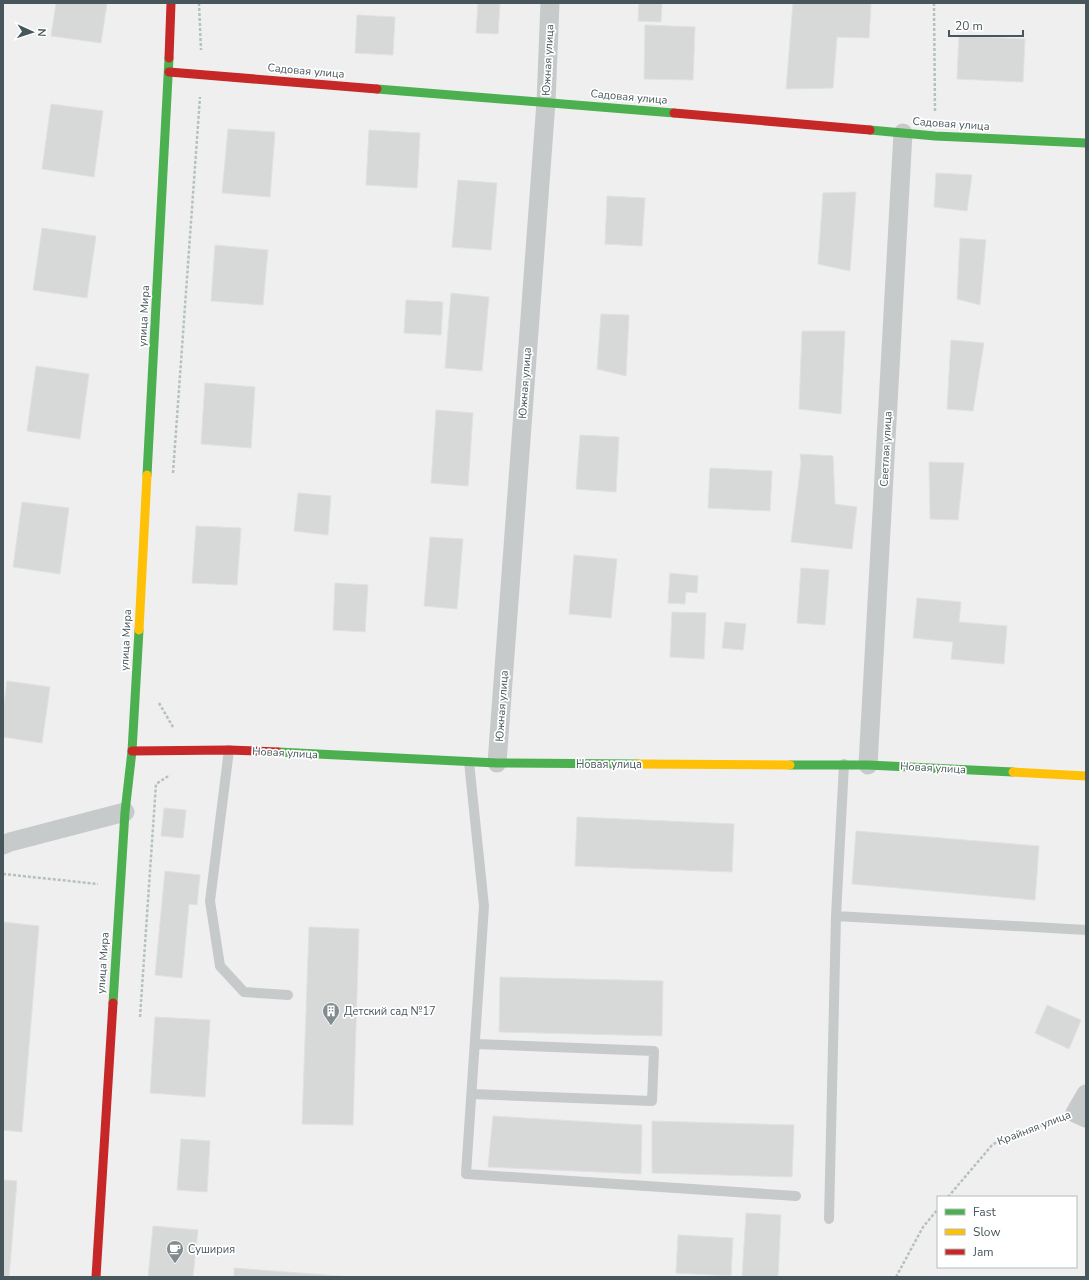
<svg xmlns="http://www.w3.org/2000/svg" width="1089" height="1280" viewBox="0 0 1089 1280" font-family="'Nunito Sans',sans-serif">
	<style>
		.building { fill: #d7d8d8; stroke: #e1e1e2 }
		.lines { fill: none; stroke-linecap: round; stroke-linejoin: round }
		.path { stroke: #b5c2bc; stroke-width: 2.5; stroke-dasharray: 3 2; stroke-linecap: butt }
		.lane { stroke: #c6cacb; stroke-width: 10 }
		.street { stroke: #c6cacb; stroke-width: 19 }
		.fast { stroke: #4caf50; stroke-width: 9 }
		.slow { stroke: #ffc107; stroke-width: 9 }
		.jam { stroke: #c62828; stroke-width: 9 }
		.labels { text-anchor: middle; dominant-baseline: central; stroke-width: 3.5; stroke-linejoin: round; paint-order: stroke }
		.street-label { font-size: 11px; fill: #46565b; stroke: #fff }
		.poi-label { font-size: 11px; fill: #46565b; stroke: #fff; text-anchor: start }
	</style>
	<rect width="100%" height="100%" fill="#f0efef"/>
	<path class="building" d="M 56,3 L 107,3 L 101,43 L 51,36 Z
		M 478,3 L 500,3 L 498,34 L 476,33 Z
		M 639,3 L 662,3 L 661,22 L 638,21 Z
		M 793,3 L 871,3 L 869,38 L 837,37 L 833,88 L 786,89 Z
		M 357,15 L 395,17 L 393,55 L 355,53 Z
		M 645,25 L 695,27 L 693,80 L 644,79 Z
		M 959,36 L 1025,39 L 1023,82 L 957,79 Z
		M 51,104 L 103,111 L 94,177 L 42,169 Z
		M 228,129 L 275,132 L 270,197 L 222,193 Z
		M 369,130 L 420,133 L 417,188 L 366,185 Z
		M 936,173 L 972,175 L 967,211 L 934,207 Z
		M 458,180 L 497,183 L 491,250 L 452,247 Z
		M 856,192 L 850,271 L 818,264 L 823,193 Z
		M 607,196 L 645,198 L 642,246 L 605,244 Z
		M 42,228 L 96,236 L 87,298 L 33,290 Z
		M 960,238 L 986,240 L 980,305 L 957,299 Z
		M 215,245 L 268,250 L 263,305 L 211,301 Z
		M 451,293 L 489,297 L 482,371 L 445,368 Z
		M 406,300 L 443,302 L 441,335 L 404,333 Z
		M 601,314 L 629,315 L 626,376 L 597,369 Z
		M 802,331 L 845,331 L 841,414 L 799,409 Z
		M 951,340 L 984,343 L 973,411 L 947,409 Z
		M 36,366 L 89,374 L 80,439 L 27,431 Z
		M 205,383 L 255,387 L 251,448 L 201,444 Z
		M 436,410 L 473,413 L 468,486 L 431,483 Z
		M 580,435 L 619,437 L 616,492 L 576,489 Z
		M 800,454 L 833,456 L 835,504 L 857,507 L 852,549 L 791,542 L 801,463 Z
		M 929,462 L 964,463 L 958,520 L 930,519 Z
		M 710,468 L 772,471 L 770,511 L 708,508 Z
		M 298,493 L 331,496 L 328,535 L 294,531 Z
		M 22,502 L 69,508 L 60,574 L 13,567 Z
		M 196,526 L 241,528 L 237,585 L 192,583 Z
		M 430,537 L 463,539 L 457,609 L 424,606 Z
		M 574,555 L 617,559 L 611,618 L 569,614 Z
		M 801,568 L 829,570 L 825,625 L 797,623 Z
		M 670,573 L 698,576 L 697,593 L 686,592 L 685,604 L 668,603 Z
		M 335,583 L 368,585 L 365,632 L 333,630 Z
		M 917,598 L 961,602 L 959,622 L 1007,626 L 1004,664 L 951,659 L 953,642 L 913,638 Z
		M 672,612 L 706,613 L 704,659 L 670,657 Z
		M 725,622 L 746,624 L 743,650 L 722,648 Z
		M 7,681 L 50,687 L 42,743 L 3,737 L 3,711 Z
		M 164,808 L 186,810 L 183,838 L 161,836 Z
		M 577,817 L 734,824 L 732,872 L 575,866 Z
		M 856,831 L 1039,846 L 1035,900 L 852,884 Z
		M 165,871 L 200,875 L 197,905 L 189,904 L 182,978 L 155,975 Z
		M 3,922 L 39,926 L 22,1132 L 3,1130 Z
		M 309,927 L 359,929 L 353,1125 L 302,1124 Z
		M 500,977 L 663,981 L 662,1036 L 499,1032 Z
		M 1047,1005 L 1081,1020 L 1069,1049 L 1035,1033 Z
		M 155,1017 L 210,1020 L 205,1097 L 150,1093 Z
		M 493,1116 L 642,1125 L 641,1174 L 488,1167 Z
		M 652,1121 L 794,1125 L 792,1177 L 652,1173 Z
		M 181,1139 L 210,1141 L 207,1192 L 177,1190 Z
		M 3,1180 L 17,1181 L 9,1277 L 3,1277 Z
		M 746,1213 L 781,1215 L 778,1277 L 742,1277 Z
		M 153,1226 L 198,1230 L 193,1277 L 148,1277 Z
		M 678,1235 L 733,1238 L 731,1276 L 676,1273 Z
		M 234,1268 L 353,1277 L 234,1277 Z"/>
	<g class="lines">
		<path class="path" d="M 199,3 L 201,50
			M 934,3 L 935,112
			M 173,473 L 200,97
			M 159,703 L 173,727
			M 3,874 L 98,884
			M 140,1017 L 156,784 L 170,775
			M 948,1197 L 993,1144 L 1056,1120
			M 896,1277 L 923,1227 L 938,1209"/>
		<path class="lane" d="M 229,750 L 210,901 L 220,966 L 244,992 L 288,995
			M 469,762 L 484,906 L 466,1174 L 796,1196
			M 836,916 L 1086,930
			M 472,1094 L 652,1101 L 654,1051 L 475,1044
			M 829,1219 L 836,916 L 844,764"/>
		<path class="street" d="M 497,763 L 546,102 L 550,3
			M 868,765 L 903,133
			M 3,845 L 10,842 L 125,812
			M 1086,1094 L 1075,1113 L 1086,1118"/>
		<path class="fast" d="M 377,89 L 674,113
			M 870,130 L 935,136 L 1086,143
			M 147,475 L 169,58
			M 278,752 L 497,763 L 638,764
			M 790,765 L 868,765 L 1013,772
			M 113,1003 L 125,812 L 132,751 L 139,630"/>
		<path class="slow" d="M 139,630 L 147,475
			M 638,764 L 790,765
			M 1013,772 L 1086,776"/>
		<path class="jam" d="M 169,58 L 171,3
			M 169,72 L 377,89
			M 674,113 L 870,130
			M 132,751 L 229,750 L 278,752
			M 96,1277 L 113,1003"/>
	</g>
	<defs>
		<symbol id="building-pin" viewBox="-11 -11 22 30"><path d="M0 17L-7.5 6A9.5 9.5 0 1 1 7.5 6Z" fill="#828c8f" stroke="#fff"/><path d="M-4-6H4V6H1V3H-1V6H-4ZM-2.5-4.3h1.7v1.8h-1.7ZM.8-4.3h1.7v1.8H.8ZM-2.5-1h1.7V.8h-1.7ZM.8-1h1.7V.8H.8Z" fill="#fff"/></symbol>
		<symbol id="cafe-pin" viewBox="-11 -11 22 30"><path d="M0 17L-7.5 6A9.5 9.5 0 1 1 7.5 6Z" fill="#828c8f" stroke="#fff"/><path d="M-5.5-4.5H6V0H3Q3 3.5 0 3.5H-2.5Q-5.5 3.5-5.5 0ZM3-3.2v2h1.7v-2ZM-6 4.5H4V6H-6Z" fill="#fff"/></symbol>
	</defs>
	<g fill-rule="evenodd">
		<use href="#building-pin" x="321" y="1001" width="20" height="27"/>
		<use href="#cafe-pin" x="165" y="1239" width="20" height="27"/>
	</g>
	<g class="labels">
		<g class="street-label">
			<text transform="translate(548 60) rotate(-87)">Южная улица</text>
			<text transform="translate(306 71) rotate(5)">Садовая улица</text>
			<text transform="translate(629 97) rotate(5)">Садовая улица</text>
			<text transform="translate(951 124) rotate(4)">Садовая улица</text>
			<text transform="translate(144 316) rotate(-87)">улица Мира</text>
			<text transform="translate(525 383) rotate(-86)">Южная улица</text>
			<text transform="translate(886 449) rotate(-87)">Светлая улица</text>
			<text transform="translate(126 640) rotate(-87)">улица Мира</text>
			<text transform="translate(502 706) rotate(-86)">Южная улица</text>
			<text transform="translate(285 753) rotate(3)">Новая улица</text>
			<text x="609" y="764">Новая улица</text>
			<text transform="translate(933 768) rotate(3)">Новая улица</text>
			<text transform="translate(103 963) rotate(-86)">улица Мира</text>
			<text transform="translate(1034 1128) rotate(-21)">Крайняя улица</text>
		</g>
		<g class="poi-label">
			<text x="344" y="1011">Детский сад №17</text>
			<text x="188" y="1249">Суширия</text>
		</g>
	</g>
	<rect width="1089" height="1280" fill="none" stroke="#46565b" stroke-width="8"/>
	<rect x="937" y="1196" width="140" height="72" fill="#ffffff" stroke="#b5bbbd"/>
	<rect x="945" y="1209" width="20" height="6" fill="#4caf50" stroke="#b5bbbd"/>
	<text x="973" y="1216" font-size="12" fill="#46565b">Fast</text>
	<rect x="945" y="1229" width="20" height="6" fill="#ffc107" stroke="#b5bbbd"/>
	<text x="973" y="1236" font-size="12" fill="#46565b">Slow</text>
	<rect x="945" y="1249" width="20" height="6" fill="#c62828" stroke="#b5bbbd"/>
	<text x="973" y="1256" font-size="12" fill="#46565b">Jam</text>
	<g transform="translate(32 32) rotate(93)" stroke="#ffffff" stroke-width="3" paint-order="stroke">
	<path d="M0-3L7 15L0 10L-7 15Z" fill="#46565b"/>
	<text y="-6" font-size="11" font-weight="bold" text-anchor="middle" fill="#46565b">N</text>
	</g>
	<path d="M949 30v6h74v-6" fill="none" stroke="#46565b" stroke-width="2"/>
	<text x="955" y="30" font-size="12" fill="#46565b" stroke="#ffffff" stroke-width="3" paint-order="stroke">20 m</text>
</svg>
